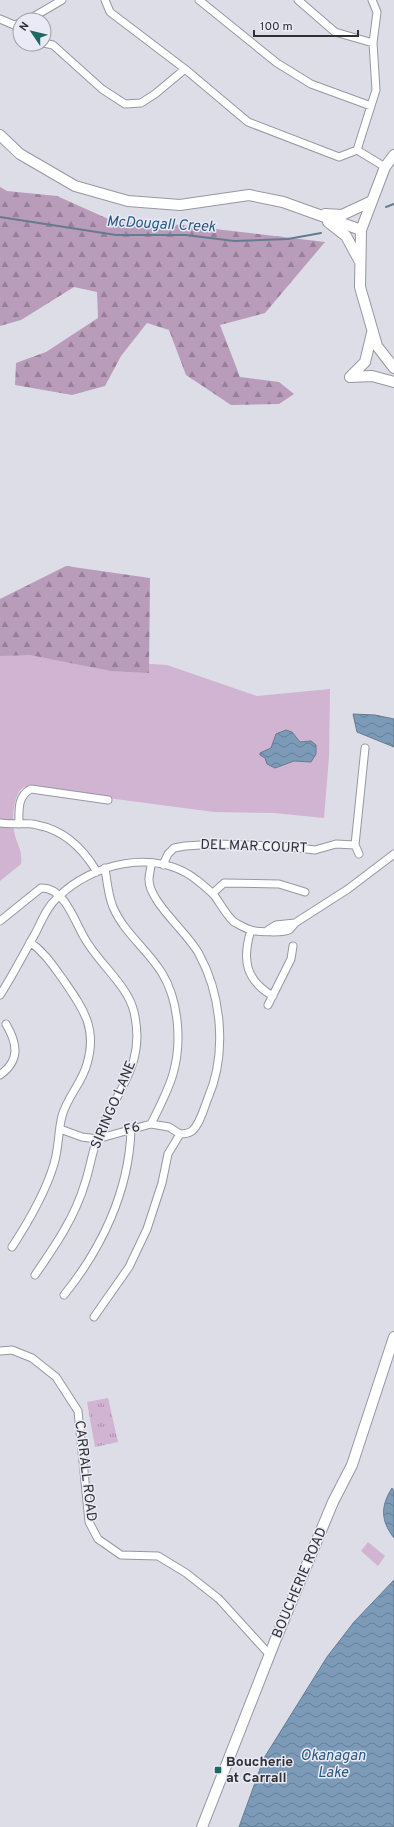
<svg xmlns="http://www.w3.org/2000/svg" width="394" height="1827" viewBox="0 0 394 1827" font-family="Overpass,sans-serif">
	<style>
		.green { fill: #d1b3d2 }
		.forest { fill: url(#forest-firs) }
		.park { fill: url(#park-tufts) }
		.water { fill: url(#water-waves); stroke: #647b90 }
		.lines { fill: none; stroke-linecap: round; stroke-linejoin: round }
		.stream { stroke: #647b90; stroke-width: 2 }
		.street-casing { stroke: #9797a2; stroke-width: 9 }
		.secondary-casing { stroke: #9797a2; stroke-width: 12 }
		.street { stroke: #fff; stroke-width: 7 }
		.secondary { stroke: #fff; stroke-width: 10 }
		.poi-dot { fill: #1d6862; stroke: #eaeaf6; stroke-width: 1.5 }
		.labels { text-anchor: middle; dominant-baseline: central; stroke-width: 3; stroke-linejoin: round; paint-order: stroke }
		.street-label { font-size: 14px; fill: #2f2f34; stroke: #eaeaf6 }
		.poi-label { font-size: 14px; font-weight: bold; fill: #2f2f34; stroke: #eaeaf6; text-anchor: start }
		.water-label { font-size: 15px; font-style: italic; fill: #265881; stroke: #eaeaf6 }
	</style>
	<defs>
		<pattern id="forest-firs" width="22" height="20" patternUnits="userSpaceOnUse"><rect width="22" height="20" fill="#b99bba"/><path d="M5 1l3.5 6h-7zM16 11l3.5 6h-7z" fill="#977f98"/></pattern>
		<pattern id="park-tufts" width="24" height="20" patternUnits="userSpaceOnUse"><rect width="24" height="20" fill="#d1b3d2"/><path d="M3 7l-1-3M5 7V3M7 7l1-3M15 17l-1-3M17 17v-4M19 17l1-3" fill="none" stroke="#aa92ab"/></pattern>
		<pattern id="water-waves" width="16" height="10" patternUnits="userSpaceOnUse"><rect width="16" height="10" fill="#7b9bb8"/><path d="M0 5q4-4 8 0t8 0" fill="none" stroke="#657f96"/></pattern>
	</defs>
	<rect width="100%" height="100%" fill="#dddde8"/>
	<path class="green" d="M 0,633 L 87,660 L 167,665 L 257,696 L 330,689 L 329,757 L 324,818 L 274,813 L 214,812 L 24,787 C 13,793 12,819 14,831 C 16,844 23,849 21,864 L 0,881 Z
		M 368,1542 L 385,1556 L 378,1566 L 361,1551 Z"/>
	<path class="forest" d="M 0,187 L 7,191 L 57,196 L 115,222 L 181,225 L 325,242 L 265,313 L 220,325 L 240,377 L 279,382 L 294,394 L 279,404 L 231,405 L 186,375 L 169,330 L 147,323 L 121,356 L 105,386 L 72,395 L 15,385 L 16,363 L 46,352 L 98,318 L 97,292 L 74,287 L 21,320 L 0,326 Z
		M 66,566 L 150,578 L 149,673 L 111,671 L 30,655 L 0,656 L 0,599 Z"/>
	<path class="park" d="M 108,1398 L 118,1442 L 95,1447 L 87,1402 Z"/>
	<path class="water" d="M 353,714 L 375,715 L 394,719 L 394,747 L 357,732 Z
		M 286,730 L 292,732 L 300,742 L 311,741 L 316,745 L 316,754 L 311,762 L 294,761 L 275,768 L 267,764 L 265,758 L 260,755 L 260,753 L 271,748 L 276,734 Z
		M 392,1488 L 394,1491 L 394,1538 C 381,1521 380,1507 392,1488 Z
		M 394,1580 L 394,1827 L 239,1827 L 264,1758 L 327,1657 L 354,1622 Z"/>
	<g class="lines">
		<path class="stream" d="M 386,207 L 394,204
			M 0,217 L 116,235 L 186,235 L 234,241 L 288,239 L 321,233"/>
		<defs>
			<path id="street" d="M 105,0 L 110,12 L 185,69
				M 199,0 L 277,63 L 311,84 L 371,106
				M 298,0 L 335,32 L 373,43
				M 0,19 L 14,25 L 20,23
				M 28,20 L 62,0
				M 44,43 L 53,45 L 102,89 L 125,104 L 141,103 L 155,94 L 185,69 L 248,122 L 339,157 L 357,150 L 376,90 L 373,43 L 377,12 L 372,0
				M 357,150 L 385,167
				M 0,823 C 12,825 25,822 37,825 C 64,830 84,850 97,872
				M 19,824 C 19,811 17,796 31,789 L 108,800
				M 359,854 L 355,845 L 365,748
				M 163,865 L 168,854 L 174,848 L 185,846 L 216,844 L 282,846 L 315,850 L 336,844 L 355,845
				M 105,868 C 107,881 108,895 113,907 C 124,933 148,950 162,973 C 179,1001 182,1043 173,1074 C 168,1091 159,1108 151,1124
				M 213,893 L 224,883 L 279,884 L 305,892
				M 0,921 L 41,888 C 64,887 74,920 84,937 C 97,962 128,985 134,1012 C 147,1067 114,1092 97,1139 C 92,1153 90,1168 85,1183 C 75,1217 55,1246 35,1275
				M 251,930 C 242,959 245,980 273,996
				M 268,930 L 276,925 L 295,923
				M 0,995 C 13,975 24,953 36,932 C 42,920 47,907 57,898 C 92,863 156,847 198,881 C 203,885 209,890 214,895 C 220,903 226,915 234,922 C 238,924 246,929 251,930 C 257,932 284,933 289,930 C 291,928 294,925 295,923 L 348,889 L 394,854
				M 268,1005 L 291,959 L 293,946
				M 0,1075 C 21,1060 17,1043 6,1024
				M 60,1129 L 82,1137 L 97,1139 L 151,1124 L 169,1127 L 180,1134
				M 12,1247 C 29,1221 45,1194 54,1164 C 59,1148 58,1131 62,1116 C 67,1097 82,1083 87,1064 C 98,1027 82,1007 62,978 C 52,964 44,952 30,942
				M 64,1295 C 102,1248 129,1191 131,1130
				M 94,1317 L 129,1267 L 147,1229 L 162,1183 L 168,1154 L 180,1134 C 183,1134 189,1133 192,1131 C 200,1124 204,1108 208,1098 C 227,1054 222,996 199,954 C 188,933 148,901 149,879 C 149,874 151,869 151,864
				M 0,1351 L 12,1350 L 32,1358 L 56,1377 L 78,1411 L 89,1522 L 98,1539 L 121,1555 L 158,1556 L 186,1573 L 219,1599 L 269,1654"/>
			<path id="secondary" d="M 0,135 L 20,154 L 75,186 L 128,201 L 180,205 L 249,195 L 283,202 L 361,230
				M 394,155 L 385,167 L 361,230 L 360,287 L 377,346 L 394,368
				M 325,214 L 342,215 L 372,201
				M 328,222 L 346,236 L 359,260
				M 350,377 L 365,362 L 372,333
				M 350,377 L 372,376 L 394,382
				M 202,1827 L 275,1641 L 333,1502 L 352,1465 L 394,1337"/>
		</defs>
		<use href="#street" class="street-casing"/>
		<use href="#secondary" class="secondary-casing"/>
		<use href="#street" class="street"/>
		<use href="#secondary" class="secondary"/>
	</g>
	<rect class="poi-dot" x="214" y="1766" width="8" height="8" rx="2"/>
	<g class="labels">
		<g class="street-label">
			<text transform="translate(254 847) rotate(2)">DEL MAR COURT</text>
			<text transform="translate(114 1105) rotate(-67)">SIRINGO LANE</text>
			<text transform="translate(132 1129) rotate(-16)">F6</text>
			<text transform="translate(85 1471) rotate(83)">CARRALL ROAD</text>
			<text transform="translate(300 1583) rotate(-67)">BOUCHERIE ROAD</text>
		</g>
		<g class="poi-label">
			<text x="226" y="1762">Boucherie<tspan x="226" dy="16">at Carrall</tspan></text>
		</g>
		<g class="water-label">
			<text transform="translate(161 225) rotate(3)">McDougall Creek</text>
			<text x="333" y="1756">Okanagan<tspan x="333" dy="17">Lake</tspan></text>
		</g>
	</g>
	<g transform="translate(32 32) rotate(305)"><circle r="19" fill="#eaeaf6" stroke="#9f9fa8"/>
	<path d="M0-3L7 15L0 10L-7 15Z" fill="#1d6862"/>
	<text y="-6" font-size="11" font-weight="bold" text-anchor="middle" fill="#2f2f34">N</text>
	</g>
	<path d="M254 30v6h104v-6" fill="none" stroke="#2f2f34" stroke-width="2"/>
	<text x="260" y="30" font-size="12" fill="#2f2f34" stroke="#eaeaf6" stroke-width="3" paint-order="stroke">100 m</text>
</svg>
